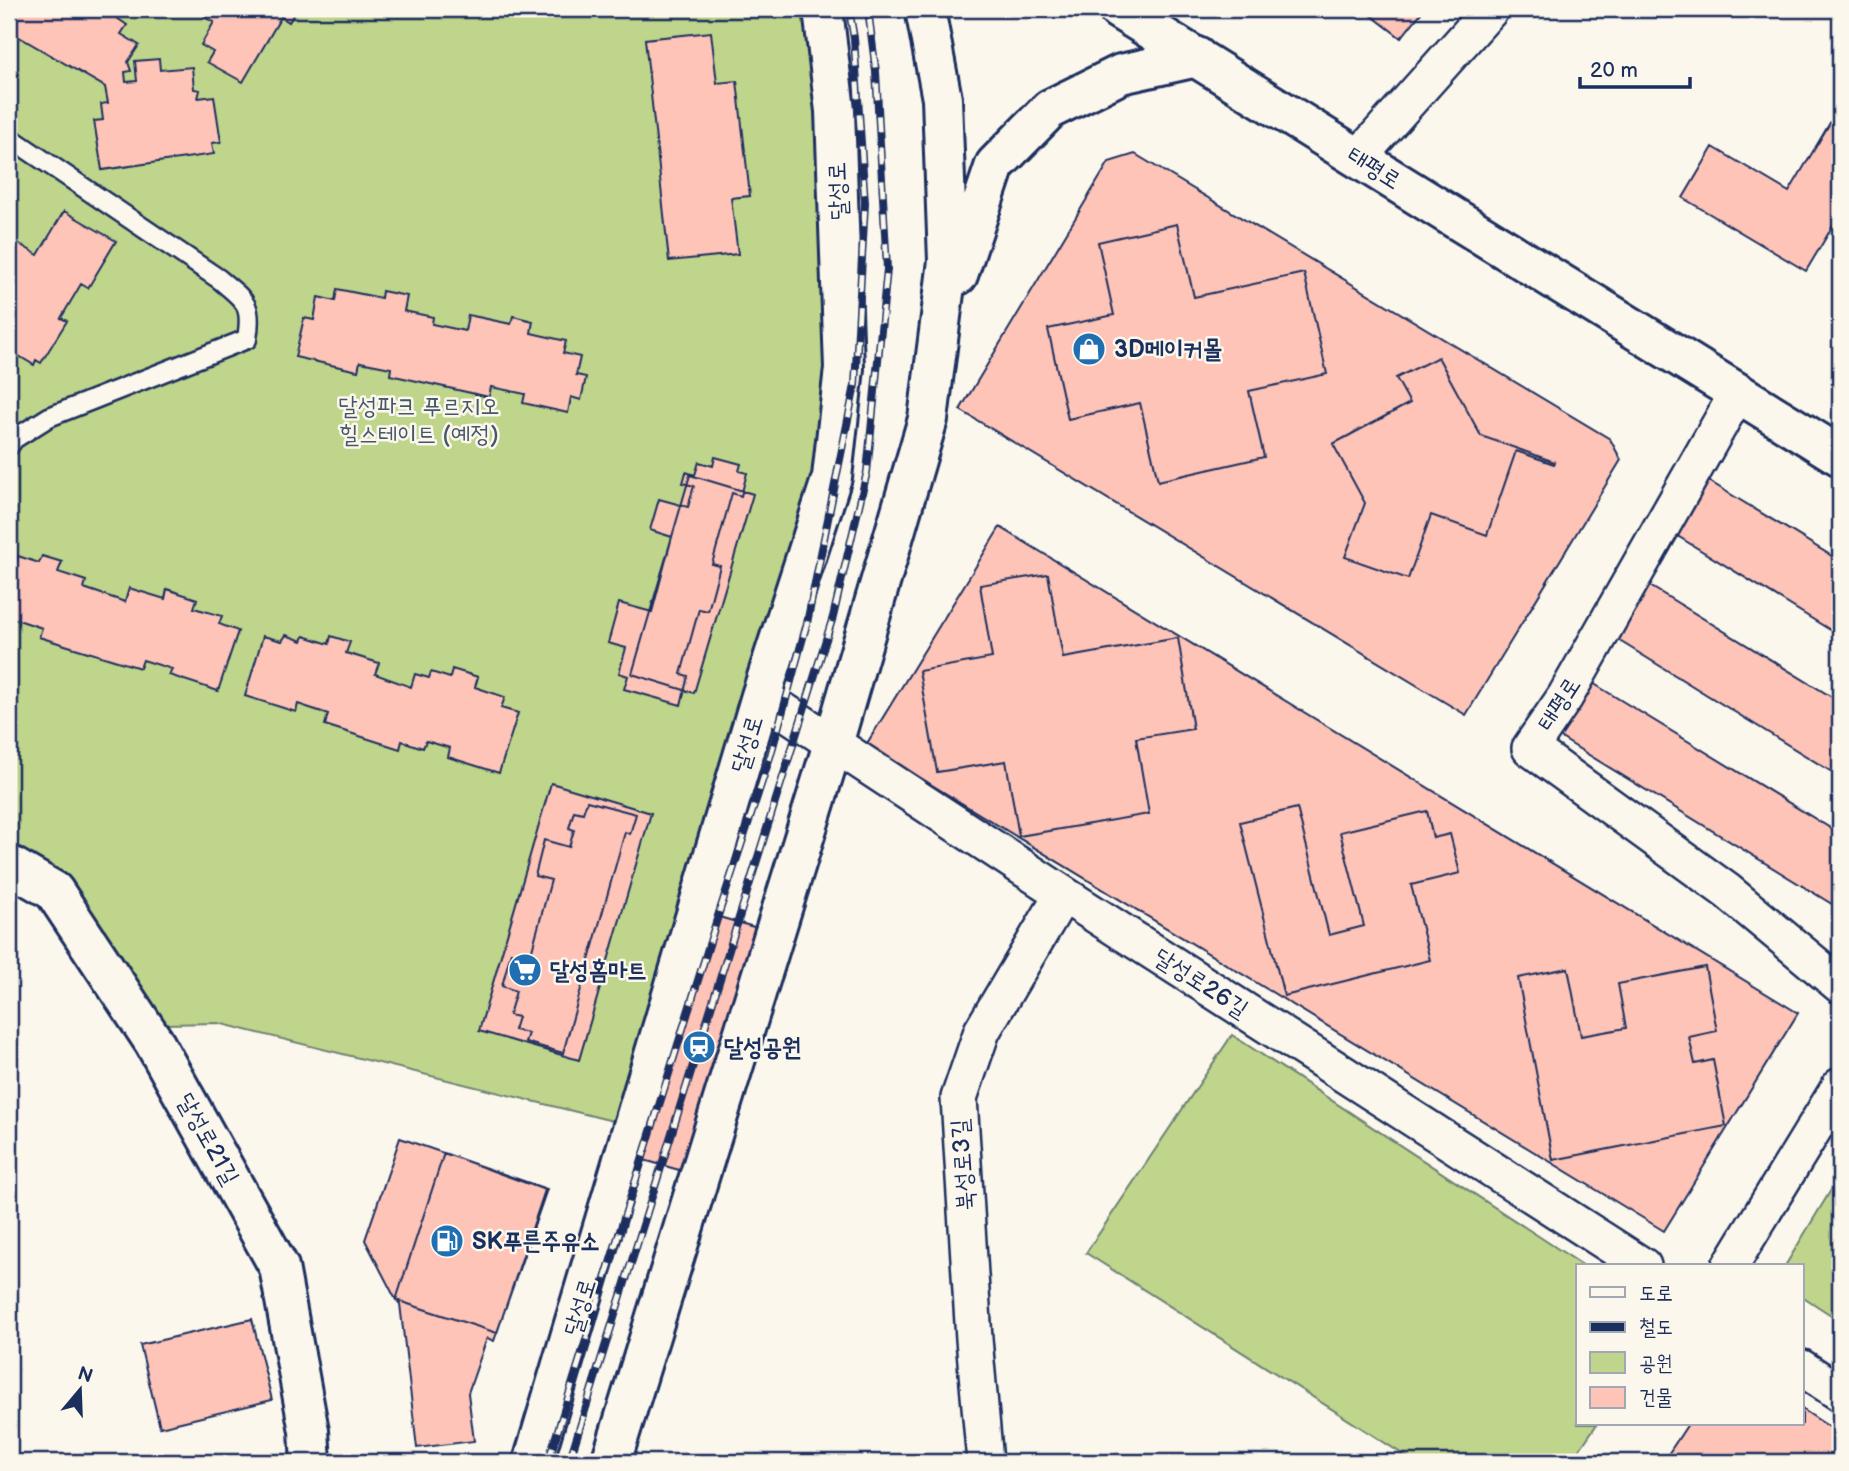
<svg xmlns="http://www.w3.org/2000/svg" width="1849" height="1471" viewBox="0 0 1849 1471" font-family="'Balsamiq Sans','Poor Story',sans-serif">
	<style>
		.green { fill: #bfd58b; stroke: #6d8274; stroke-width: 2 }
		.building { fill: #fec4b7; stroke: #1b2f5e; stroke-width: 2 }
		.lines { fill: none; stroke-linecap: round; stroke-linejoin: round }
		.service-casing { stroke: #1b2f5e; stroke-width: 23 }
		.minor-casing { stroke: #1b2f5e; stroke-width: 40 }
		.tertiary-casing { stroke: #1b2f5e; stroke-width: 44 }
		.secondary-casing { stroke: #1b2f5e; stroke-width: 44 }
		.service { stroke: #fbf7ec; stroke-width: 18 }
		.minor { stroke: #fbf7ec; stroke-width: 35 }
		.tertiary { stroke: #fbf7ec; stroke-width: 38 }
		.secondary { stroke: #fbf7ec; stroke-width: 38 }
		.rail-casing { stroke: #1b2f5e; stroke-width: 8 }
		.rail { stroke: #fbf7ec; stroke-width: 5; stroke-dasharray: 16; stroke-linecap: butt }
		.labels { text-anchor: middle; dominant-baseline: central; stroke-width: 5; stroke-linejoin: round; paint-order: stroke }
		.street-label { font-size: 24px; fill: #1b2f5e; stroke: #fbf7ec }
		.poi-label { font-size: 24px; font-weight: bold; fill: #1b2f5e; stroke: #fbf7ec; text-anchor: start }
		.park-label { font-size: 24px; fill: #445869; stroke: #fbf7ec }
	</style>
	<rect width="100%" height="100%" fill="#fbf7ec"/>
	<filter id="ink" filterUnits="userSpaceOnUse"><feTurbulence type="fractalNoise" baseFrequency=".0143" numOctaves="2"/><feDisplacementMap in="SourceGraphic" scale="14" xChannelSelector="R" yChannelSelector="G"/><feConvolveMatrix kernelMatrix="1 2 1 2 8 2 1 2 1" color-interpolation-filters="sRGB"/></filter>
	<g filter="url(#ink)">
		<path class="green" d="M 9,9 L 823,9 L 844,368 L 633,1126 L 218,1023 L 163,1024 L 9,865 Z
			M 1232,1035 L 1584,1266 L 1578,1266 L 1578,1424 L 1597,1424 L 1571,1462 L 1415,1462 L 1086,1253 Z
			M 1840,1175 L 1840,1321 L 1802,1296 L 1802,1266 L 1785,1266 Z"/>
		<path class="building" d="M 9,9 L 104,9 L 127,25 L 121,34 L 139,45 L 128,62 L 131,71 L 125,72 L 126,82 L 137,81 L 135,61 L 159,59 L 160,70 L 192,67 L 194,89 L 200,90 L 198,98 L 214,96 L 221,142 L 212,143 L 214,154 L 102,170 L 94,121 L 103,120 L 101,104 L 108,103 L 105,87 L 9,31 Z
			M 209,9 L 297,9 L 289,22 L 281,17 L 243,82 L 207,62 L 213,52 L 201,45 L 214,22 L 204,17 Z
			M 1363,9 L 1424,9 L 1401,38 Z
			M 711,32 L 717,83 L 737,81 L 750,196 L 731,198 L 738,254 L 669,261 L 645,39 Z
			M 1840,106 L 1840,214 L 1806,271 L 1683,198 L 1713,147 L 1789,192 Z
			M 1135,154 L 1610,439 L 1621,460 L 1466,715 L 960,410 L 1109,162 Z
			M 64,211 L 116,241 L 88,288 L 81,284 L 61,318 L 67,321 L 41,363 L 36,360 L 34,365 L 9,350 L 10,340 L 9,340 L 9,250 L 14,241 L 38,255 Z
			M 1177,224 L 1194,297 L 1304,273 L 1327,374 L 1249,391 L 1264,457 L 1158,481 L 1140,403 L 1068,419 L 1048,329 L 1114,315 L 1098,242 Z
			M 337,289 L 381,298 L 382,291 L 407,296 L 404,311 L 433,317 L 432,324 L 465,331 L 468,315 L 511,324 L 513,316 L 533,321 L 531,333 L 566,341 L 563,353 L 580,357 L 576,375 L 586,377 L 581,400 L 571,397 L 568,413 L 523,403 L 525,394 L 491,387 L 489,397 L 390,375 L 391,368 L 360,362 L 358,371 L 295,357 L 304,318 L 314,320 L 318,297 L 335,301 Z
			M 1438,357 L 1481,436 L 1555,462 L 1554,464 L 1516,451 L 1487,535 L 1431,515 L 1408,579 L 1345,557 L 1365,503 L 1333,444 L 1410,403 L 1396,378 Z
			M 715,457 L 741,464 L 739,471 L 747,473 L 741,496 L 732,493 L 712,564 L 720,566 L 708,611 L 699,609 L 681,674 L 688,676 L 681,705 L 624,689 L 628,676 L 619,673 L 626,648 L 608,643 L 619,603 L 652,612 L 672,537 L 650,530 L 659,499 L 688,507 L 694,486 L 683,483 L 686,472 L 695,475 L 699,462 L 713,466 Z
			M 690,475 L 753,494 L 694,693 L 632,674 Z
			M 1704,478 L 1840,561 L 1840,636 L 1671,532 Z
			M 1000,527 L 1798,1013 L 1664,1231 L 866,745 Z
			M 18,556 L 39,563 L 42,556 L 62,562 L 58,572 L 86,581 L 84,588 L 125,602 L 129,588 L 165,599 L 167,589 L 197,599 L 194,608 L 222,616 L 219,624 L 238,631 L 218,691 L 169,675 L 172,669 L 143,660 L 140,668 L 39,637 L 42,628 L 9,617 L 9,572 L 13,573 Z
			M 1048,574 L 1063,658 L 1178,638 L 1193,729 L 1136,738 L 1149,814 L 1019,836 L 1006,761 L 937,772 L 919,671 L 992,658 L 980,585 Z
			M 1645,583 L 1840,702 L 1840,777 L 1613,637 Z
			M 286,635 L 302,641 L 304,636 L 329,644 L 331,636 L 350,642 L 346,653 L 379,663 L 375,674 L 411,687 L 415,674 L 429,678 L 431,672 L 450,678 L 452,669 L 478,677 L 475,687 L 505,697 L 501,708 L 518,713 L 499,773 L 448,757 L 450,748 L 426,741 L 423,748 L 402,741 L 400,749 L 325,725 L 328,714 L 298,704 L 296,712 L 245,696 L 263,636 L 282,641 Z
			M 1591,682 L 1840,834 L 1840,909 L 1558,736 Z
			M 551,783 L 651,813 L 579,1060 L 479,1031 Z
			M 587,801 L 636,814 L 630,834 L 625,832 L 563,1053 L 525,1042 L 528,1033 L 514,1030 L 518,1017 L 509,1015 L 516,991 L 502,986 L 511,952 L 530,957 L 551,880 L 535,876 L 544,840 L 569,847 L 574,830 L 569,828 L 574,811 L 583,813 Z
			M 1297,808 L 1329,935 L 1364,926 L 1340,832 L 1427,811 L 1433,838 L 1450,834 L 1460,873 L 1411,885 L 1430,960 L 1284,996 L 1240,822 Z
			M 698,911 L 775,933 L 704,1177 L 626,1155 Z
			M 1705,967 L 1717,1031 L 1689,1037 L 1695,1064 L 1713,1060 L 1726,1126 L 1553,1160 L 1518,978 L 1568,968 L 1581,1036 L 1626,1028 L 1618,984 Z
			M 400,1138 L 547,1189 L 494,1341 L 487,1338 L 468,1393 L 474,1441 L 417,1448 L 400,1304 L 396,1300 L 365,1240 Z
			M 444,1153 L 545,1190 L 497,1333 L 396,1300 Z
			M 252,1319 L 272,1400 L 160,1427 L 140,1345 Z
			M 1802,1409 L 1840,1434 L 1840,1462 L 1663,1462 L 1688,1424 L 1802,1424 Z"/>
		<g class="lines">
			<defs>
				<path id="service" d="M 9,137 L 219,279 C 245,301 253,303 247,339 L 49,417 L 14,439 L 9,446"/>
				<path id="minor" d="M 1358,158 L 1491,9
					M 1738,392 L 1565,697 L 1530,748 L 1727,891 L 1840,985
					M 761,696 L 1063,894 L 1643,1266
					M 1730,1266 L 1840,1086
					M 1802,1368 L 1840,1393
					M 985,1462 L 974,1339 L 959,1098 L 982,1031 L 1063,894"/>
				<path id="tertiary" d="M 9,865 L 54,891 L 154,1042 L 279,1267 L 309,1431 L 311,1462"/>
				<path id="secondary" d="M 1118,9 L 1448,214 L 1840,456
					M 958,275 L 995,165 L 1050,109 L 1121,74 L 1197,57
					M 533,1462 L 761,696 L 832,477 L 844,368 L 835,111 L 823,9
					M 611,1462 L 833,744 L 928,419 L 948,261 L 942,99 L 925,9"/>
			</defs>
			<use href="#service" class="service-casing"/>
			<use href="#minor" class="minor-casing"/>
			<use href="#tertiary" class="tertiary-casing"/>
			<use href="#secondary" class="secondary-casing"/>
			<use href="#service" class="service"/>
			<use href="#minor" class="minor"/>
			<use href="#tertiary" class="tertiary"/>
			<use href="#secondary" class="secondary"/>
			<defs>
				<path id="rail" d="M 548,1462 L 718,916 L 771,754 L 807,623 L 855,385 L 865,203 L 854,38 L 849,9
					M 569,1462 L 833,617 L 867,472 L 887,269 L 876,72 L 868,9"/>
			</defs>
			<use href="#rail" class="rail-casing"/>
			<use href="#rail" class="rail"/>
		</g>
	</g>
	<defs>
		<symbol id="shop-disc" viewBox="-11 -11 22 22"><circle r="9.5" fill="#1f6fb2" stroke="#fbf7ec"/><path d="M-5-2.5h2.3a2.7 3.5 0 0 1 5.4 0H5L5.5 6h-11ZM-1.5-2.5h3a1.5 2.3 0 0 0-3 0Z" fill="#fff"/></symbol>
		<symbol id="supermarket-disc" viewBox="-11 -11 22 22"><circle r="9.5" fill="#1f6fb2" stroke="#fbf7ec"/><path d="M-6-5.5h2.5l.6 2H6L4.5 2H-2.5L-4.4-4H-6ZM-1.5 3.2a1.3 1.3 0 1 0 .1 0ZM3 3.2a1.3 1.3 0 1 0 .1 0Z" fill="#fff"/></symbol>
		<symbol id="station-disc" viewBox="-11 -11 22 22"><circle r="9.5" fill="#1f6fb2" stroke="#fbf7ec"/><path d="M-3-6H3Q5-6 5-4V2Q5 4 3 4L4.5 6H3L1.5 4h-3L-3 6H-4.5L-3 4Q-5 4-5 2V-4Q-5-6-3-6ZM-3.5-4v3h7v-3ZM-3.5 1v1.5H-2V1ZM2 1v1.5H3.5V1Z" fill="#fff"/></symbol>
		<symbol id="fuel-disc" viewBox="-11 -11 22 22"><circle r="9.5" fill="#1f6fb2" stroke="#fbf7ec"/><path d="M-5.5-6h7V0h2V4h1.3V-2.5L3-4.5l.8-.8L6-3V5H2.5V1h-1V6h-7ZM-4.2-4.7v3.2H.2V-4.7Z" fill="#fff"/></symbol>
	</defs>
	<g fill-rule="evenodd">
		<use href="#shop-disc" x="1070" y="330" width="38" height="38"/>
		<use href="#supermarket-disc" x="506" y="951" width="38" height="38"/>
		<use href="#station-disc" x="680" y="1028" width="38" height="38"/>
		<use href="#fuel-disc" x="428" y="1222" width="38" height="38"/>
	</g>
	<g class="labels">
		<g class="street-label">
			<text transform="translate(1374 168) rotate(32)">태평로</text>
			<text transform="translate(838 191) rotate(-92)">달성로</text>
			<text transform="translate(1559 704) rotate(-57)">태평로</text>
			<text transform="translate(747 744) rotate(-73)">달성로</text>
			<text transform="translate(1201 983) rotate(33)">달성로26길</text>
			<text transform="translate(208 1139) rotate(61)">달성로21길</text>
			<text transform="translate(963 1165) rotate(-94)">북성로3길</text>
			<text transform="translate(580 1307) rotate(-73)">달성로</text>
		</g>
		<g class="poi-label">
			<text x="1114" y="349">3D메이커몰</text>
			<text x="550" y="970">달성홈마트</text>
			<text x="724" y="1047">달성공원</text>
			<text x="472" y="1241">SK푸른주유소</text>
		</g>
		<g class="park-label">
			<text x="419" y="406">달성파크 푸르지오<tspan x="419" dy="28">힐스테이트 (예정)</tspan></text>
		</g>
	</g>
	<rect width="1849" height="1471" fill="none" stroke="#fbf7ec" stroke-width="35"/>
	<rect x="18" y="18" width="1814" height="1436" fill="none" stroke="#1b2f5e" stroke-width="2.5" filter="url(#ink)"/>
	<rect x="1576" y="1264" width="228" height="161" fill="#fbf7ec" stroke="#a1a7b3" stroke-width="2"/>
	<rect x="1590" y="1287" width="35" height="10" fill="#fbf7ec" stroke="#a1a7b3" stroke-width="2"/>
	<text x="1639" y="1300" font-size="21" fill="#1b2f5e">도로</text>
	<rect x="1590" y="1322" width="35" height="10" fill="#1b2f5e" stroke="#a1a7b3" stroke-width="2"/>
	<text x="1639" y="1334" font-size="21" fill="#1b2f5e">철도</text>
	<rect x="1590" y="1352" width="35" height="21" fill="#bfd58b" stroke="#a1a7b3" stroke-width="2"/>
	<text x="1639" y="1370" font-size="21" fill="#1b2f5e">공원</text>
	<rect x="1590" y="1387" width="35" height="21" fill="#fec4b7" stroke="#a1a7b3" stroke-width="2"/>
	<text x="1639" y="1404" font-size="21" fill="#1b2f5e">건물</text>
	<g transform="translate(80 1390) rotate(19)" stroke="#fbf7ec" stroke-width="5" paint-order="stroke">
	<path d="M0-5L12 26L0 18L-12 26Z" fill="#1b2f5e"/>
	<text y="-10" font-size="19" font-weight="bold" text-anchor="middle" fill="#1b2f5e">N</text>
	</g>
	<path d="M1580 77v10h110v-10" fill="none" stroke="#1b2f5e" stroke-width="3.5"/>
	<text x="1590" y="77" font-size="21" fill="#1b2f5e" stroke="#fbf7ec" stroke-width="5" paint-order="stroke">20 m</text>
</svg>
